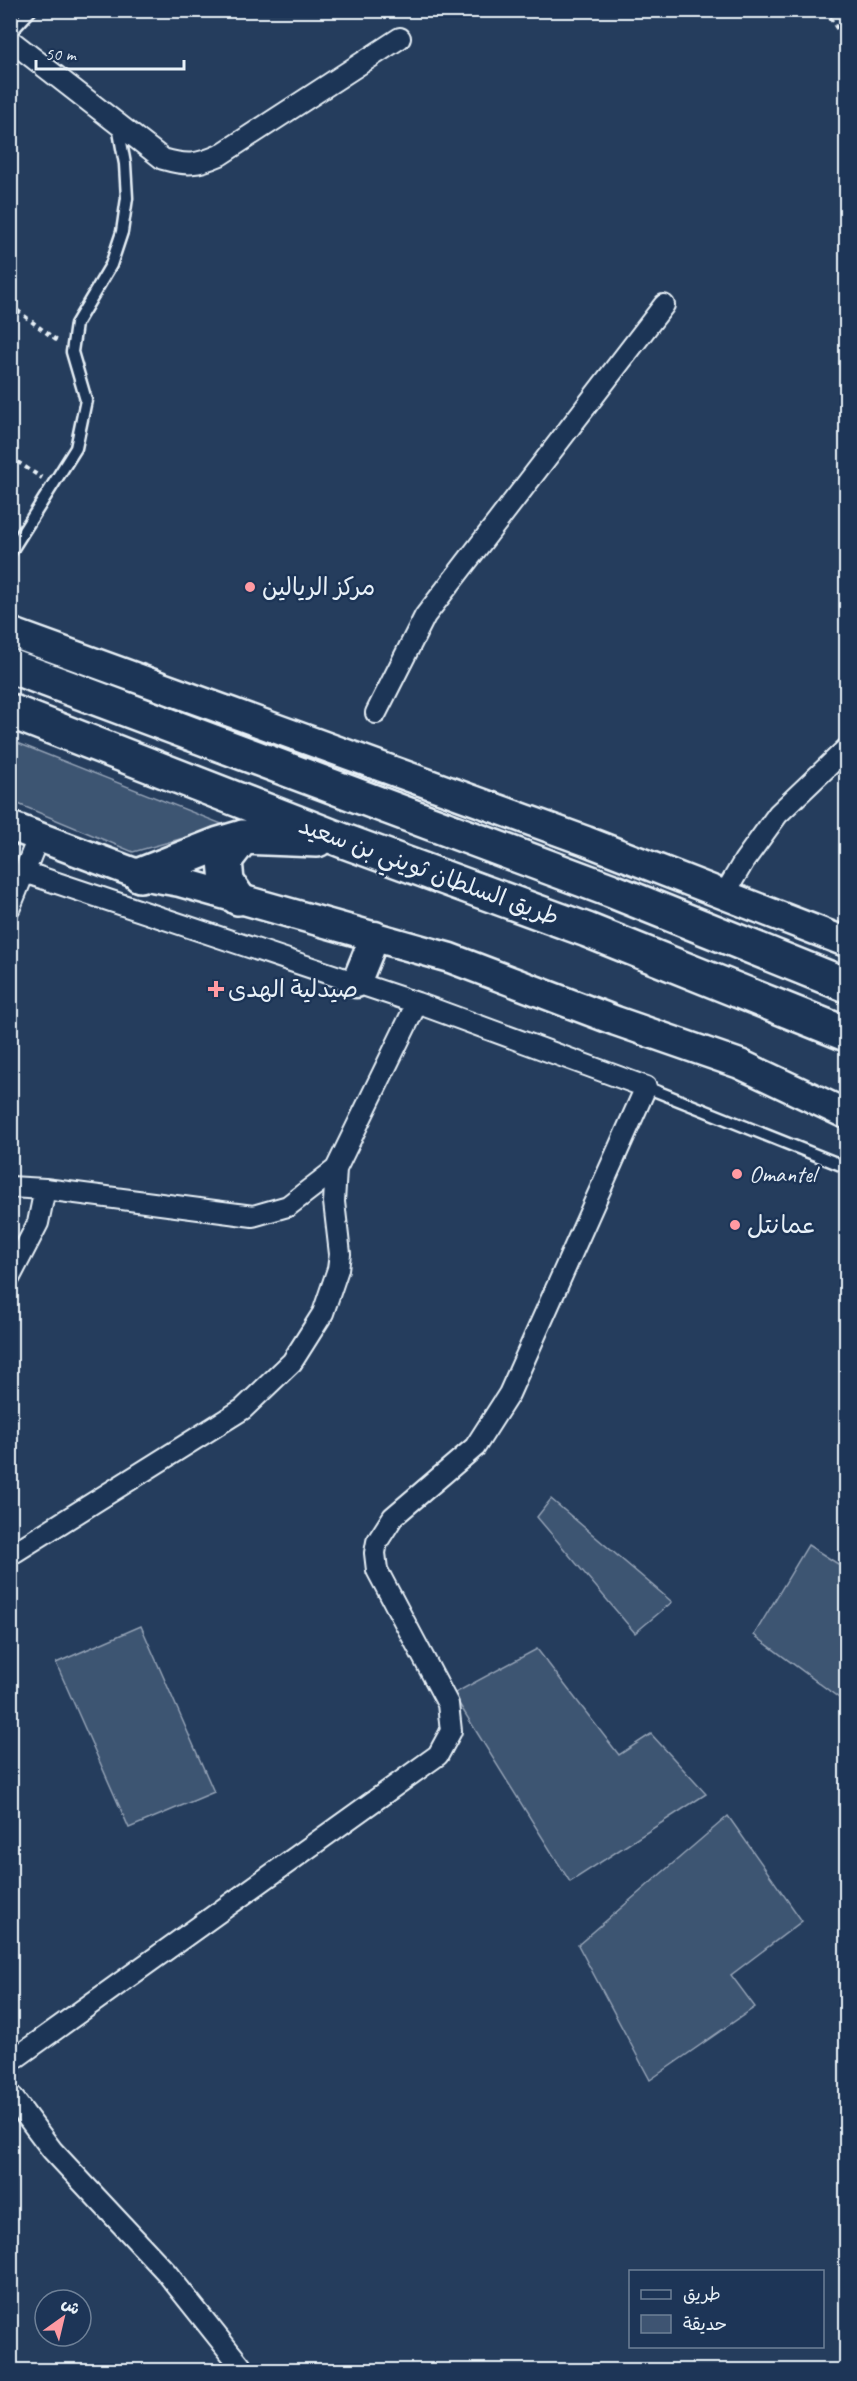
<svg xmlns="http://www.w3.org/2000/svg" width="857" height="2381" viewBox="0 0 857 2381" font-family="Caveat,'Playpen Sans Arabic',sans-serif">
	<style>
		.green { fill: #3e5472; stroke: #93a2b5; stroke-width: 1.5 }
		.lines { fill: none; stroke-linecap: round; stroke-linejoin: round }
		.lane-casing { stroke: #e8f1f8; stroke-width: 15 }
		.street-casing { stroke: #e8f1f8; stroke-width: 24 }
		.secondary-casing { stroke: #e8f1f8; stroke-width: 33 }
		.highway-casing { stroke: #e8f1f8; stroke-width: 38 }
		.path { stroke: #e8f1f8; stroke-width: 4; stroke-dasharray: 4.5 4.5; stroke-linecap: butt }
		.lane { stroke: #1d3557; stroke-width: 10 }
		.street { stroke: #1d3557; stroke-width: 20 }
		.secondary { stroke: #1d3557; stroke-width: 28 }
		.highway { stroke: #1d3557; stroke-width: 33 }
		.poi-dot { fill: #ff9aa2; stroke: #1d3557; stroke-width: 2 }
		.labels { text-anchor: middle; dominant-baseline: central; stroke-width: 5; stroke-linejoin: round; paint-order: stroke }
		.poi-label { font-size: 24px; fill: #e8f1f8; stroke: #1d3557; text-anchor: start }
		.street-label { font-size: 24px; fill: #e8f1f8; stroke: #1d3557 }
	</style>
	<rect width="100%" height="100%" fill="#253d5d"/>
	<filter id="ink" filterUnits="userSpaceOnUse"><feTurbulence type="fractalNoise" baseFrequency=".0167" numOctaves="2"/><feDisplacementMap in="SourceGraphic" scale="12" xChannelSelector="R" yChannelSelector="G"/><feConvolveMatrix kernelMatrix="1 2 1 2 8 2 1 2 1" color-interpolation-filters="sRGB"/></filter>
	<g filter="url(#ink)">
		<path class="green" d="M 10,740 L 227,826 L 133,852 L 11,801 Z
			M 551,1499 L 672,1602 L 635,1633 L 537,1517 Z
			M 808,1545 L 846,1569 L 846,1703 L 754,1635 Z
			M 141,1626 L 214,1792 L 129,1828 L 56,1663 Z
			M 537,1649 L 619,1755 L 651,1734 L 706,1794 L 570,1882 L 453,1694 Z
			M 728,1816 L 802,1921 L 731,1975 L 755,2007 L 650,2080 L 578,1945 Z"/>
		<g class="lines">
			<defs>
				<path id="lane" d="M 10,33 L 31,10
					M 10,553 L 76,448 L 86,400 L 72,352 L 76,324 L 111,265 L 122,232 L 127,198 L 125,164 L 118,126
					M 646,1087 L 846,1167"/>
				<path id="street" d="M 10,40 L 163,159 C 187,166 197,165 220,155 L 400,38
					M 376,713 L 425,616 L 664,305
					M 724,895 L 744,861 L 778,814 L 846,749
					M 10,907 L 38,838
					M 10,1187 L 45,1189 L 253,1216 L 288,1206 L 336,1169
					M 10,1277 L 38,1223 L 45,1189
					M 10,1555 L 243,1409 L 292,1362 L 323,1313 L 338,1269 L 340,1254 L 334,1202 L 336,1169 L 417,1003
					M 10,2062 L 438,1755 L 451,1731 L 448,1704 L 377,1570 L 375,1553 L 377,1542 L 393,1517 L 475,1447 L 509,1394 L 646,1087 L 417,1003 L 24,872
					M 10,2094 L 52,2150 L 166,2272 L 244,2370"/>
				<path id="secondary" d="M 10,632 L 586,841 L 846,942
					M 10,826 L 140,875 L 180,882 L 450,958 L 616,1021 L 740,1064 L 846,1114
					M 356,983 L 375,936"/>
				<path id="highway" d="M 10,666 L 610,890 L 846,985
					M 10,711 L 344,841 L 587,930 L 846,1034
					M 140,875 L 219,844 L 243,837 L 317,840
					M 238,898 L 227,882 L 225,860 L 243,837"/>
			</defs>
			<use href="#lane" class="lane-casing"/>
			<use href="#street" class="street-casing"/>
			<use href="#secondary" class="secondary-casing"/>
			<use href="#highway" class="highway-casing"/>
			<path class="path" d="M 825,10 L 846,42
				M 10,305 L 60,343
				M 10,457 L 42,478"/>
			<use href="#lane" class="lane"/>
			<use href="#street" class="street"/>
			<use href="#secondary" class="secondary"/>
			<use href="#highway" class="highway"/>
		</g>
	</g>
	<g class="poi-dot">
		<circle cx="250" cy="587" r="6"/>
		<path d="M213 980h6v6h6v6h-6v6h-6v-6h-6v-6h6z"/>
		<circle cx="737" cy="1174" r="6"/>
		<circle cx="735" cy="1225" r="6"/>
	</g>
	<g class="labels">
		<g class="poi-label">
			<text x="262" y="587">مركز الريالين</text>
			<text x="228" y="989">صيدلية الهدى</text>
			<text x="749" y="1174">Omantel</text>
			<text x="747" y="1225">عمانتل</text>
		</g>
		<g class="street-label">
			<text transform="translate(429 871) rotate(20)">طريق السلطان ثويني بن سعيد</text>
		</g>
	</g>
	<rect width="857" height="2381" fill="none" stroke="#1d3557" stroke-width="36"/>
	<rect x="18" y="18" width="821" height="2345" fill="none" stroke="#e8f1f8" stroke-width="2" filter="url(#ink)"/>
	<rect x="629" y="2270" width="195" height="78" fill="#1d3557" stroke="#6e8097" stroke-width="1.5"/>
	<rect x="641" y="2290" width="30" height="9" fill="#1d3557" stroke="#6e8097" stroke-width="1.5"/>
	<text x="683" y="2300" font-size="18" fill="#e8f1f8">طريق</text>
	<rect x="641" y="2315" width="30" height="18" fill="#3e5472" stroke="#6e8097" stroke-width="1.5"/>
	<text x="683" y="2330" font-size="18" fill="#e8f1f8">حديقة</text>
	<g transform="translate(63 2318) rotate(34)"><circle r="28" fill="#1d3557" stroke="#6e8097" stroke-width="1.5"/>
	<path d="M0-4.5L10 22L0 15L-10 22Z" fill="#ff9aa2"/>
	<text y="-9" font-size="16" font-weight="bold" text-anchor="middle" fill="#e8f1f8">ش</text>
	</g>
	<path d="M36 60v9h148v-9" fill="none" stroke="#e8f1f8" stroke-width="3"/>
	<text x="45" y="60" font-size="18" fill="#e8f1f8" stroke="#1d3557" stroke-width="4.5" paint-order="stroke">50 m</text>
</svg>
